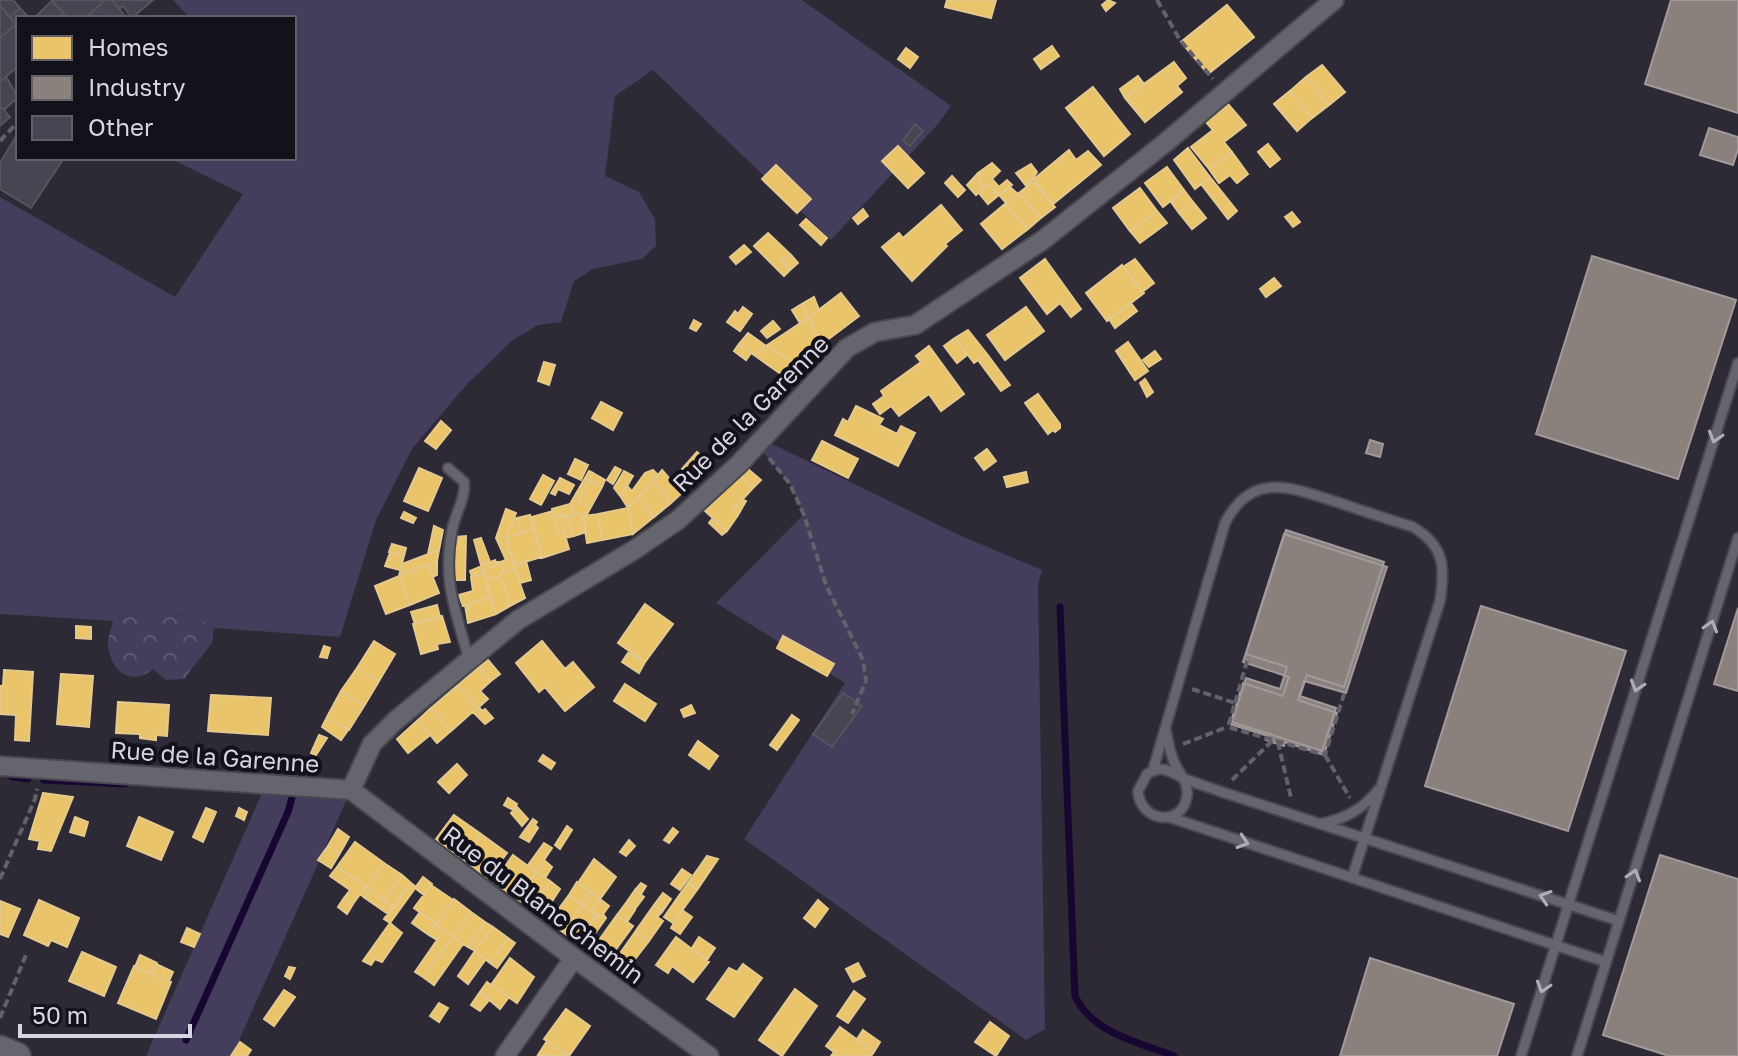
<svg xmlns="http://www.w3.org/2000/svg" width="1738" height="1056" viewBox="0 0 1738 1056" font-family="'Golos Text',sans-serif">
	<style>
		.green { fill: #443d5c }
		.forest { fill: url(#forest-crowns) }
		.homes { fill: #e9c46a; stroke: #e4c98e; stroke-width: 2 }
		.industry { fill: #8a817c; stroke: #a19a9b; stroke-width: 2 }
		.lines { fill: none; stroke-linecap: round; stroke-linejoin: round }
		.stream { stroke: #160630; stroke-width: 7 }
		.building { fill: #484452; stroke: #56545d; stroke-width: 2 }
		.service-casing { stroke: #48464f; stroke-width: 13 }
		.minor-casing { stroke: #48464f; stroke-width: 22 }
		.secondary-casing { stroke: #48464f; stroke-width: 30 }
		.path { stroke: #636169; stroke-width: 4; stroke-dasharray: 8 4; stroke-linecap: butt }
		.service { stroke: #66646c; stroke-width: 9 }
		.minor { stroke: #66646c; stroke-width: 18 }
		.secondary { stroke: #66646c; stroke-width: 26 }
		.oneway { stroke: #b0adb9 }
		.labels { text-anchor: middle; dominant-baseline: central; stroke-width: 8; stroke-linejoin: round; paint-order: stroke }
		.street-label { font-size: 24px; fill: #d8d5e2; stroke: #131119 }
	</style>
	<defs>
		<pattern id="forest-crowns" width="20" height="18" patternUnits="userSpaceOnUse" patternTransform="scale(2)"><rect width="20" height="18" fill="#443d5c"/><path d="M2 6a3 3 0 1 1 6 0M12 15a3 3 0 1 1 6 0" fill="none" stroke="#5e5873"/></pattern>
	</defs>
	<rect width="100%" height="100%" fill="#2d2a35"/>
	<path class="green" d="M 173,0 L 802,0 L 951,106 L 938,124 L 831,240 L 653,70 L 615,96 L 605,176 L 639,192 L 655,219 L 656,246 L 642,259 L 593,269 L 574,281 L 561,322 L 538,325 L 513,340 L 467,384 L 412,449 L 376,520 L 340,637 L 214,628 L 191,616 L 134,614 L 113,621 L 0,614 L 0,197 L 175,297 L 243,194 L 169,158 L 294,158 L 294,18 L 190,18 Z
		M 762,439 L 959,535 L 1042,570 L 1038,585 L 1045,1029 L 1026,1040 L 744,839 L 845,683 L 716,603 L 803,515 L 790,484 L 757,445 Z
		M 266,784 L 351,790 L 232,1056 L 146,1056 Z"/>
	<path class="forest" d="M 134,614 L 192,616 L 214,628 L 212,643 L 184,679 L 166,680 L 153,669 C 129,689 107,667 108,640 C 109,634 112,627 113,621 Z"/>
	<path class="homes" d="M 947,0 L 996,0 L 991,18 L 945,7 Z
		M 1108,0 L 1115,3 L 1106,11 L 1102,5 Z
		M 1227,5 L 1254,37 L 1208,74 L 1181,42 Z
		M 1052,46 L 1059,56 L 1041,69 L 1034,59 Z
		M 906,48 L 918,57 L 910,68 L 898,59 Z
		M 1174,62 L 1186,78 L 1177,86 L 1182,92 L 1145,122 L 1125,98 Z
		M 1322,65 L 1345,92 L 1329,105 L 1306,77 Z
		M 1138,76 L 1144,84 L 1125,98 L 1120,89 Z
		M 1306,77 L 1329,105 L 1312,118 L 1290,91 Z
		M 1093,87 L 1130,134 L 1104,156 L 1066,108 Z
		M 1290,91 L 1312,118 L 1297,131 L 1274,104 Z
		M 1228,104 L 1246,125 L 1224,142 L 1232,152 L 1209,169 L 1191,147 L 1213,130 L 1206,122 Z
		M 1268,144 L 1280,159 L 1270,167 L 1258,152 Z
		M 898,146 L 924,173 L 908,188 L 882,161 Z
		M 1188,148 L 1210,177 L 1195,189 L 1174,160 Z
		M 1069,150 L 1076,160 L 1088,151 L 1101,165 L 1053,204 L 1033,180 Z
		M 1232,152 L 1248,174 L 1237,183 L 1230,175 L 1219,183 L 1209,169 Z
		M 992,163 L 1000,171 L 992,179 L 999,187 L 1007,180 L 1012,185 L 999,195 L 988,184 L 984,188 L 979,181 L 983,177 L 978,173 Z
		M 1031,164 L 1037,172 L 1027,187 L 1016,173 Z
		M 776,165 L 811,199 L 797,213 L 762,179 Z
		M 1167,167 L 1184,190 L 1163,207 L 1145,183 Z
		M 978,173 L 983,177 L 979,181 L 984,188 L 976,195 L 967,185 Z
		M 952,176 L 965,190 L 958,197 L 945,183 Z
		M 1210,177 L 1237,211 L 1228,219 L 1201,184 Z
		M 1033,182 L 1055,207 L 1041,218 L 1019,193 Z
		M 988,184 L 999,195 L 988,204 L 979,193 Z
		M 1010,187 L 1018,194 L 1006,203 L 999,195 Z
		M 1140,188 L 1157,211 L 1130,231 L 1113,208 Z
		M 1184,190 L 1193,202 L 1179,213 L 1171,202 Z
		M 1019,193 L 1041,218 L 1028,229 L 1005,204 Z
		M 1193,202 L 1206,218 L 1192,229 L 1179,213 Z
		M 1005,204 L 1028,229 L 1002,249 L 981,224 Z
		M 941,205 L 962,230 L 945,244 L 947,246 L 912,281 L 882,247 L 899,233 L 903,238 Z
		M 863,209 L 868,216 L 858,224 L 853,218 Z
		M 1157,211 L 1167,223 L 1140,243 L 1130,231 Z
		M 1292,212 L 1300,222 L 1293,227 L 1285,217 Z
		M 806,219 L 827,238 L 821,245 L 800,225 Z
		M 768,233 L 791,255 L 782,259 L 789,271 L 784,276 L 754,246 Z
		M 744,245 L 751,252 L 736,264 L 730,257 Z
		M 791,255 L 798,263 L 789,271 L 782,259 Z
		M 1045,259 L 1081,309 L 1071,317 L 1060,303 L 1047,314 L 1020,278 Z
		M 1135,259 L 1154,283 L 1142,292 L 1123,267 Z
		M 1122,265 L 1144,293 L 1107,321 L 1086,293 Z
		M 1274,278 L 1281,286 L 1266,297 L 1260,289 Z
		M 841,293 L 859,316 L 822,344 L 808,318 Z
		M 814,297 L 819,310 L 809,317 L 802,304 Z
		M 1131,303 L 1137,311 L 1115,328 L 1109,319 Z
		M 802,304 L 809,317 L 800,323 L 792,310 Z
		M 743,307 L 752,314 L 740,331 L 727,322 L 735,311 L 738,314 Z
		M 1026,307 L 1044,331 L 1005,360 L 987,335 Z
		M 808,318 L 822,344 L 797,364 L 766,346 Z
		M 694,320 L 701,324 L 696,331 L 690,328 Z
		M 773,321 L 780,329 L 767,338 L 761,331 Z
		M 968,330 L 987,354 L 974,363 L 955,338 Z
		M 748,333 L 766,346 L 754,355 L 739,344 Z
		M 955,338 L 967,355 L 957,363 L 944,346 Z
		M 1128,342 L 1148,371 L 1135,380 L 1116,351 Z
		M 739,344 L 751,353 L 746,360 L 734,351 Z
		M 766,346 L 797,364 L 785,377 L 754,355 Z
		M 929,346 L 964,394 L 941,411 L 929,394 L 899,416 L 891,406 L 880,414 L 873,404 L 884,396 L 881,391 L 921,362 L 916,356 Z
		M 1155,351 L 1161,359 L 1149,367 L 1143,360 Z
		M 987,354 L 1010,385 L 1001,391 L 978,360 Z
		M 544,362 L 555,365 L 549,385 L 538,381 Z
		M 1145,379 L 1153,392 L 1147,397 L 1140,383 Z
		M 1038,394 L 1060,424 L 1060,428 L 1055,432 L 1053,430 L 1048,434 L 1025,403 Z
		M 601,402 L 622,413 L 613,430 L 592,418 Z
		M 856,406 L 883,419 L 879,425 L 897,434 L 901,426 L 915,433 L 898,466 L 835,435 L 843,419 L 848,422 Z
		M 441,421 L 451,430 L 436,449 L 425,441 Z
		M 822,441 L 858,459 L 848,478 L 812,460 Z
		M 987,449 L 996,461 L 984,470 L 975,458 Z
		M 697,452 L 709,463 L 694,480 L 682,469 Z
		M 575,459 L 588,465 L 581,480 L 568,474 Z
		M 615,467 L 621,470 L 613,484 L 607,480 Z
		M 419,468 L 442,478 L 428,511 L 404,501 Z
		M 748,469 L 761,480 L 753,488 L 742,476 Z
		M 653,470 L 658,475 L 628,508 L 621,497 L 627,486 L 632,491 L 645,473 Z
		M 662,470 L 682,493 L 671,503 L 653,481 Z
		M 589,471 L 593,473 L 578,500 L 591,507 L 586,516 L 583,516 L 581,512 L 574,515 L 570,504 Z
		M 624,471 L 633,476 L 621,497 L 614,488 Z
		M 1026,472 L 1028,482 L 1007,487 L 1004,477 Z
		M 593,473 L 605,480 L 602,487 L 589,480 Z
		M 543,475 L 554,481 L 541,505 L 530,499 Z
		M 740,475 L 753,488 L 733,510 L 738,515 L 727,531 L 705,511 Z
		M 560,478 L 574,485 L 569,494 L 558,489 L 555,495 L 551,493 Z
		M 589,480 L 602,487 L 591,507 L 578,500 Z
		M 653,481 L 671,503 L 654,517 L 637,498 Z
		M 637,498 L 654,517 L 633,534 L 628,508 Z
		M 743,500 L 746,501 L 738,515 L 733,510 Z
		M 570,504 L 574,515 L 554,517 L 552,509 Z
		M 628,508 L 633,534 L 602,540 L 598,514 Z
		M 506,509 L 516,513 L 506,538 L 515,569 L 504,572 L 500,562 L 506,560 L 496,538 Z
		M 553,511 L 558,533 L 564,532 L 569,549 L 542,558 L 532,517 Z
		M 404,512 L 416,518 L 413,523 L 401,518 Z
		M 581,512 L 586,532 L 574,536 L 567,517 Z
		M 565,514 L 574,536 L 565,538 L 564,532 L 558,533 L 554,517 Z
		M 598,514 L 602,540 L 587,543 L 583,516 Z
		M 530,515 L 534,529 L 521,533 L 517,518 Z
		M 517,518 L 521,533 L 506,538 L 514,519 Z
		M 713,518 L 727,531 L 722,535 L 709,523 Z
		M 434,526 L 443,530 L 439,550 L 428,554 Z
		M 534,529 L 541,557 L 515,565 L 506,538 Z
		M 466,536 L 465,580 L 450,580 L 455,537 Z
		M 481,538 L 490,562 L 481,565 L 474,540 Z
		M 392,544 L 406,548 L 404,556 L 389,552 Z
		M 439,550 L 437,561 L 399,576 L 402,564 Z
		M 390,553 L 404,556 L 400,570 L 385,566 Z
		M 495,560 L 497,565 L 483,570 L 484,573 L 472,577 L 470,571 Z
		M 437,561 L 437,575 L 433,577 L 428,565 Z
		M 526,561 L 531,580 L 520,583 L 515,565 Z
		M 496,562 L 500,562 L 504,572 L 500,573 L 501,576 L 486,580 L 483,570 L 497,565 Z
		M 428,565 L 439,593 L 410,605 L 399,576 Z
		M 515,569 L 525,598 L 510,606 L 500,573 Z
		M 484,573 L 490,597 L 463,606 L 459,595 L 473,591 L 471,577 Z
		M 399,576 L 410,605 L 386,614 L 375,586 Z
		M 501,576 L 510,606 L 496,614 L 486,580 Z
		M 490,597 L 496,614 L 468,623 L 465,605 Z
		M 645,604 L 673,624 L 645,662 L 618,643 Z
		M 437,605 L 440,617 L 415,624 L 411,612 Z
		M 442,616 L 450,642 L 437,644 L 438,649 L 421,654 L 413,624 Z
		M 76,626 L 91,627 L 91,639 L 76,638 Z
		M 783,636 L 834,664 L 827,676 L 777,648 Z
		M 374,641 L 395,654 L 379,681 L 357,668 Z
		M 542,641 L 565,669 L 573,662 L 594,687 L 565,711 L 545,687 L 539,692 L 516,663 Z
		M 324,646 L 330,648 L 327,658 L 320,657 Z
		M 628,653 L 645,662 L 639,673 L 622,662 Z
		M 488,660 L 500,674 L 491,681 L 479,667 Z
		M 479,667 L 491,681 L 480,691 L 488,699 L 479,707 L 482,711 L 485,709 L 493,718 L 485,724 L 473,712 L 477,708 L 457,686 Z
		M 357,668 L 379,681 L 364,706 L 341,691 Z
		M 4,670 L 33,672 L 29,741 L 15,740 L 16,715 L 0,714 L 0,686 L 3,686 Z
		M 61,674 L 93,676 L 89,727 L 57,724 Z
		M 625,684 L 656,704 L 645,721 L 614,701 Z
		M 457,686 L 477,708 L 451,731 L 431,708 Z
		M 341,691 L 364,706 L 349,730 L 327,717 Z
		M 211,695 L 271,698 L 268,735 L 208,731 Z
		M 118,702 L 169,705 L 167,736 L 156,735 L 156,740 L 140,738 L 140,734 L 116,733 Z
		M 691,705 L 695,713 L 684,717 L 681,710 Z
		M 431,708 L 451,731 L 437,743 L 418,720 Z
		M 792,715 L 799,720 L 777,750 L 770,745 Z
		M 327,717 L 348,730 L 341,740 L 322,727 Z
		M 418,720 L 430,735 L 408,753 L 397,739 Z
		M 319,735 L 327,738 L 316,755 L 311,753 Z
		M 698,741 L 718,756 L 709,769 L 689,755 Z
		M 543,755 L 555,763 L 551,769 L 539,761 Z
		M 457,764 L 467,775 L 449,793 L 438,782 Z
		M 43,793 L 73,797 L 51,851 L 38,849 L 40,841 L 29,839 Z
		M 508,798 L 517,804 L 513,810 L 504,805 Z
		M 517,807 L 528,819 L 522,826 L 511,813 Z
		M 206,808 L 216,812 L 203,842 L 193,837 Z
		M 239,808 L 247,812 L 244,820 L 236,816 Z
		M 454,815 L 481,834 L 463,859 L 436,839 Z
		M 75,817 L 88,822 L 84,836 L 70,832 Z
		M 139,817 L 173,832 L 161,860 L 127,846 Z
		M 533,819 L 537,822 L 535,825 L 538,828 L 529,842 L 520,837 Z
		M 567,826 L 572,830 L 560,849 L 555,845 Z
		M 673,828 L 678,832 L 669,843 L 664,840 Z
		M 338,829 L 349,837 L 340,853 L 328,846 Z
		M 481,834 L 507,853 L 488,878 L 463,859 Z
		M 629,840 L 635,846 L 626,856 L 620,852 Z
		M 355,842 L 384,863 L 366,887 L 337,867 Z
		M 544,843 L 552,848 L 536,872 L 528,865 Z
		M 328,846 L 340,853 L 331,868 L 318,860 Z
		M 513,855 L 536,872 L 517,899 L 494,882 Z
		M 707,856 L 718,859 L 697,890 L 688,883 Z
		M 594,859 L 616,877 L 600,899 L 578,883 Z
		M 544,860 L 552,867 L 545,878 L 536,872 Z
		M 384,863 L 402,875 L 384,899 L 366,887 Z
		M 337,867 L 366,886 L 353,904 L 344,898 L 350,890 L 330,876 Z
		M 682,869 L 691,875 L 680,890 L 671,884 Z
		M 536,872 L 550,881 L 532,909 L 517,899 Z
		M 402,875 L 411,883 L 394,907 L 384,899 Z
		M 423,877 L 432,884 L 424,895 L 415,888 Z
		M 550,881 L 560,889 L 542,917 L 532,909 Z
		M 577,882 L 591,892 L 582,905 L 569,895 Z
		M 411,883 L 416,887 L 390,923 L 384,919 Z
		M 641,883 L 646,886 L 641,894 L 635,890 Z
		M 688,883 L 697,890 L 673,923 L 664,917 Z
		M 431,885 L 453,900 L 436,924 L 414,908 Z
		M 365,887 L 371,890 L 365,898 L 360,894 Z
		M 371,890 L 394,907 L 388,914 L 365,898 Z
		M 635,890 L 644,897 L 635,909 L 626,903 Z
		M 591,892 L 600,899 L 591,911 L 582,905 Z
		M 663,893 L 671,899 L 662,912 L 654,905 Z
		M 569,895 L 582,905 L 563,932 L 549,922 Z
		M 344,898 L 353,904 L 347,914 L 338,907 Z
		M 454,899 L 471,912 L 453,937 L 436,924 Z
		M 600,899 L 609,906 L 601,917 L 591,911 Z
		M 39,900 L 79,918 L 67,947 L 51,940 L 48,946 L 24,935 Z
		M 818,900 L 828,909 L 815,927 L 804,918 Z
		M 0,901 L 20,909 L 8,937 L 0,934 Z
		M 626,903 L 635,910 L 627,922 L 617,915 Z
		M 582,905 L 596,915 L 576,942 L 563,932 Z
		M 654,905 L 662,912 L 657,917 L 663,921 L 649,941 L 635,932 Z
		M 682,910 L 692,917 L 680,934 L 671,928 Z
		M 420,912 L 436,924 L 429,935 L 412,923 Z
		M 471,912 L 485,922 L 468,947 L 453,937 Z
		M 603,914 L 606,918 L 594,935 L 585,929 L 596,915 L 601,917 Z
		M 617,915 L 633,926 L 614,952 L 599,940 Z
		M 485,922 L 493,927 L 475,951 L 468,947 Z
		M 390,923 L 402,933 L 382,962 L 375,959 L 371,965 L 363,961 Z
		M 436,924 L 444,930 L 437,940 L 429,935 Z
		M 493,927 L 508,938 L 490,963 L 475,951 Z
		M 187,928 L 200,934 L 194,947 L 181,942 Z
		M 444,930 L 453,937 L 423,977 L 415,972 Z
		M 635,932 L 649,941 L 628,968 L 616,959 Z
		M 453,937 L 463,944 L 434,985 L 423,977 Z
		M 676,937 L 709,962 L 693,982 L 672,966 L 668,973 L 656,965 Z
		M 699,937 L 715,948 L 707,960 L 692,948 Z
		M 508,938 L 515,943 L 497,968 L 490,963 Z
		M 475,951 L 486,959 L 468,984 L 458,976 Z
		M 82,952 L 116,967 L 104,996 L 69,981 Z
		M 140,955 L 157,963 L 152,974 L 135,967 Z
		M 510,958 L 534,977 L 517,1003 L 491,985 Z
		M 858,963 L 865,976 L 853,982 L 846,969 Z
		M 156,964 L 173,972 L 169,981 L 152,974 Z
		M 743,964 L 762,978 L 734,1017 L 707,999 L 729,968 L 737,972 Z
		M 134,966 L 171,982 L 156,1019 L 118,1003 Z
		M 289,967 L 295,968 L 290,979 L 285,976 Z
		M 487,982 L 509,997 L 500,1009 L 480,992 Z
		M 795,989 L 817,1006 L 782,1056 L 759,1040 Z
		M 284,990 L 295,997 L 274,1026 L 264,1019 Z
		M 854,991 L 865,999 L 848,1023 L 837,1016 Z
		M 480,992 L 490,999 L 480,1011 L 471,1005 Z
		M 439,1003 L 448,1008 L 439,1022 L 430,1016 Z
		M 566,1009 L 590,1026 L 569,1056 L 544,1039 Z
		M 990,1022 L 1009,1036 L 996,1056 L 975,1042 Z
		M 840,1027 L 874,1052 L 871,1056 L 831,1056 L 834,1052 L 826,1046 Z
		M 863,1030 L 880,1042 L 874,1052 L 857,1039 Z
		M 547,1041 L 568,1056 L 538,1055 Z
		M 240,1042 L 251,1050 L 247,1056 L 231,1056 Z"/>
	<path class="industry" d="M 1671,0 L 1738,0 L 1738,113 L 1645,84 Z
		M 1709,128 L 1738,137 L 1738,149 L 1733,165 L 1700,155 Z
		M 1592,256 L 1736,300 L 1678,479 L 1536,434 Z
		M 1370,440 L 1383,444 L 1380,457 L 1366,453 Z
		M 1286,530 L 1384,562 L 1344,687 L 1307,675 L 1300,696 L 1336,708 L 1322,751 L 1232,722 L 1246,678 L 1280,689 L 1287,667 L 1246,654 Z
		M 1284,534 L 1387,567 L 1346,693 L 1304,681 L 1298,700 L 1337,713 L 1324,755 L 1285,742 L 1284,746 L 1266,740 L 1268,736 L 1230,724 L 1243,683 L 1283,696 L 1289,677 L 1243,662 Z
		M 1481,606 L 1626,651 L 1568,831 L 1425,786 Z
		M 1738,608 L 1738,691 L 1714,684 Z
		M 1660,855 L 1738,879 L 1738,1056 L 1669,1056 L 1603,1035 Z
		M 1370,958 L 1514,1004 L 1497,1056 L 1340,1056 Z"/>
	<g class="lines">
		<path class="stream" d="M 1060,607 L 1075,996 C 1092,1033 1138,1042 1174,1056
			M 12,777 L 28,779
			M 44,780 L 125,784
			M 186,1040 L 288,812 L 293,794"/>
	</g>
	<path class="building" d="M 0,0 L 13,0 L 20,8 L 10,17 L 0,6 Z
		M 51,0 L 105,0 L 86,18 L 68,18 Z
		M 105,0 L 112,0 L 126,17 L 86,18 Z
		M 112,0 L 153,0 L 132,18 L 123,6 L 119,9 Z
		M 52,1 L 63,13 L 56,18 L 34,18 Z
		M 0,6 L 16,24 L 0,38 Z
		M 20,8 L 29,18 L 18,18 L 18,27 L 10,17 Z
		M 16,24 L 18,66 L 0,82 L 0,38 Z
		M 6,77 L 18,97 L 4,110 L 0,106 L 0,82 Z
		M 0,106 L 10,117 L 0,126 Z
		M 915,124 L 923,131 L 910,146 L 903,141 Z
		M 18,133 L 18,158 L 64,158 L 31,208 L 0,189 L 0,163 Z
		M 843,693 L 862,706 L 832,747 L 813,734 Z"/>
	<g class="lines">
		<defs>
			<path id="service" d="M 448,468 L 464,482 C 466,498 455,514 452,530 C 442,582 456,611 469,660
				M 1166,731 C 1168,742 1170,752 1174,762 C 1179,773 1189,783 1187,796 C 1183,827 1140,823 1138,791 L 1147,774 C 1165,763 1172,774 1188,780 C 1198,784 1209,787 1219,791 L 1619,921
				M 1153,770 L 1225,523 C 1252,470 1292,488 1337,502 C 1362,511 1388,519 1413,527 C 1445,546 1445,568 1440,601 L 1352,878
				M 1169,817 L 1606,962
				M 1321,824 C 1346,818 1362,810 1378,790
				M 1521,1056 L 1738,363
				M 1577,1056 L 1738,538"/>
			<path id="minor" d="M 0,766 L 351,790
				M 351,790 L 372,744 L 395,721 L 518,620 L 634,550 L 678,520 L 739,464 L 847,348 L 875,332 L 915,325 L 1043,240 L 1165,143 L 1334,0
				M 351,790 L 574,958 L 709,1056
				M 505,1056 L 574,958"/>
			<path id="secondary" d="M 0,1049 L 17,1056"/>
		</defs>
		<use href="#service" class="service-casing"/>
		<use href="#minor" class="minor-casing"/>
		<use href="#secondary" class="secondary-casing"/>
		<path class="path" d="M 1157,0 L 1180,40 L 1213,79
			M 0,141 L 18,122
			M 769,458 L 790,484 L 804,515 L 826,585 L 863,660 L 866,681 L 852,714
			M 1192,689 L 1235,703 L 1228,727 L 1325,755 L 1344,694
			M 1235,703 L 1247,661
			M 1278,742 L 1291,798
			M 1183,744 L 1227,727
			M 1325,755 L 1350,798
			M 1232,780 L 1273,740
			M 0,879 L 35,799 L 37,789
			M 0,1018 L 26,955"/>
		<use href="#service" class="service"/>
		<use href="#minor" class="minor"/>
		<use href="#secondary" class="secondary"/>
	</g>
	<defs><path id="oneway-chevron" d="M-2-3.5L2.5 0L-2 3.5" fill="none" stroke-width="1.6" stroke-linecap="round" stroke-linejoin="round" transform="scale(2)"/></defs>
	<g class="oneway">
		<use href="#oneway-chevron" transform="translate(1715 437) rotate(107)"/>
		<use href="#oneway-chevron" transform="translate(1711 626) rotate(-73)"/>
		<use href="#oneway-chevron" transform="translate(1637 686) rotate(107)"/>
		<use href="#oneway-chevron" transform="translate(1243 842) rotate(18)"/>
		<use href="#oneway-chevron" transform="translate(1634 875) rotate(-73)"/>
		<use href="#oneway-chevron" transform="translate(1545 897) rotate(-162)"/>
		<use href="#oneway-chevron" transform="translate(1543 987) rotate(107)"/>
	</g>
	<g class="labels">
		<g class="street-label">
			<text transform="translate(750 413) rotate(-45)">Rue de la Garenne</text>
			<text transform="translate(215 756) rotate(4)">Rue de la Garenne</text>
			<text transform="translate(544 904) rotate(37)">Rue du Blanc Chemin</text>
		</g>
	</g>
	<rect x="16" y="16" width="280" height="144" fill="#131119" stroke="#625f69" stroke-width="2"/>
	<rect x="32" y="36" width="40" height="24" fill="#e9c46a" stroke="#625f69" stroke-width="2"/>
	<text x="88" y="56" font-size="24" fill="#d8d5e2">Homes</text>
	<rect x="32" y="76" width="40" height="24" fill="#8a817c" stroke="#625f69" stroke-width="2"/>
	<text x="88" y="96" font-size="24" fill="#d8d5e2">Industry</text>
	<rect x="32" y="116" width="40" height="24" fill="#484452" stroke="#625f69" stroke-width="2"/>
	<text x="88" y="136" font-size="24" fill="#d8d5e2">Other</text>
	<path d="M20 1024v12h170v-12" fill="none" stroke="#d8d5e2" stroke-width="4"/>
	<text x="32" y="1024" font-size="24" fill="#d8d5e2" stroke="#131119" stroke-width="6" paint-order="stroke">50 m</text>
</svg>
